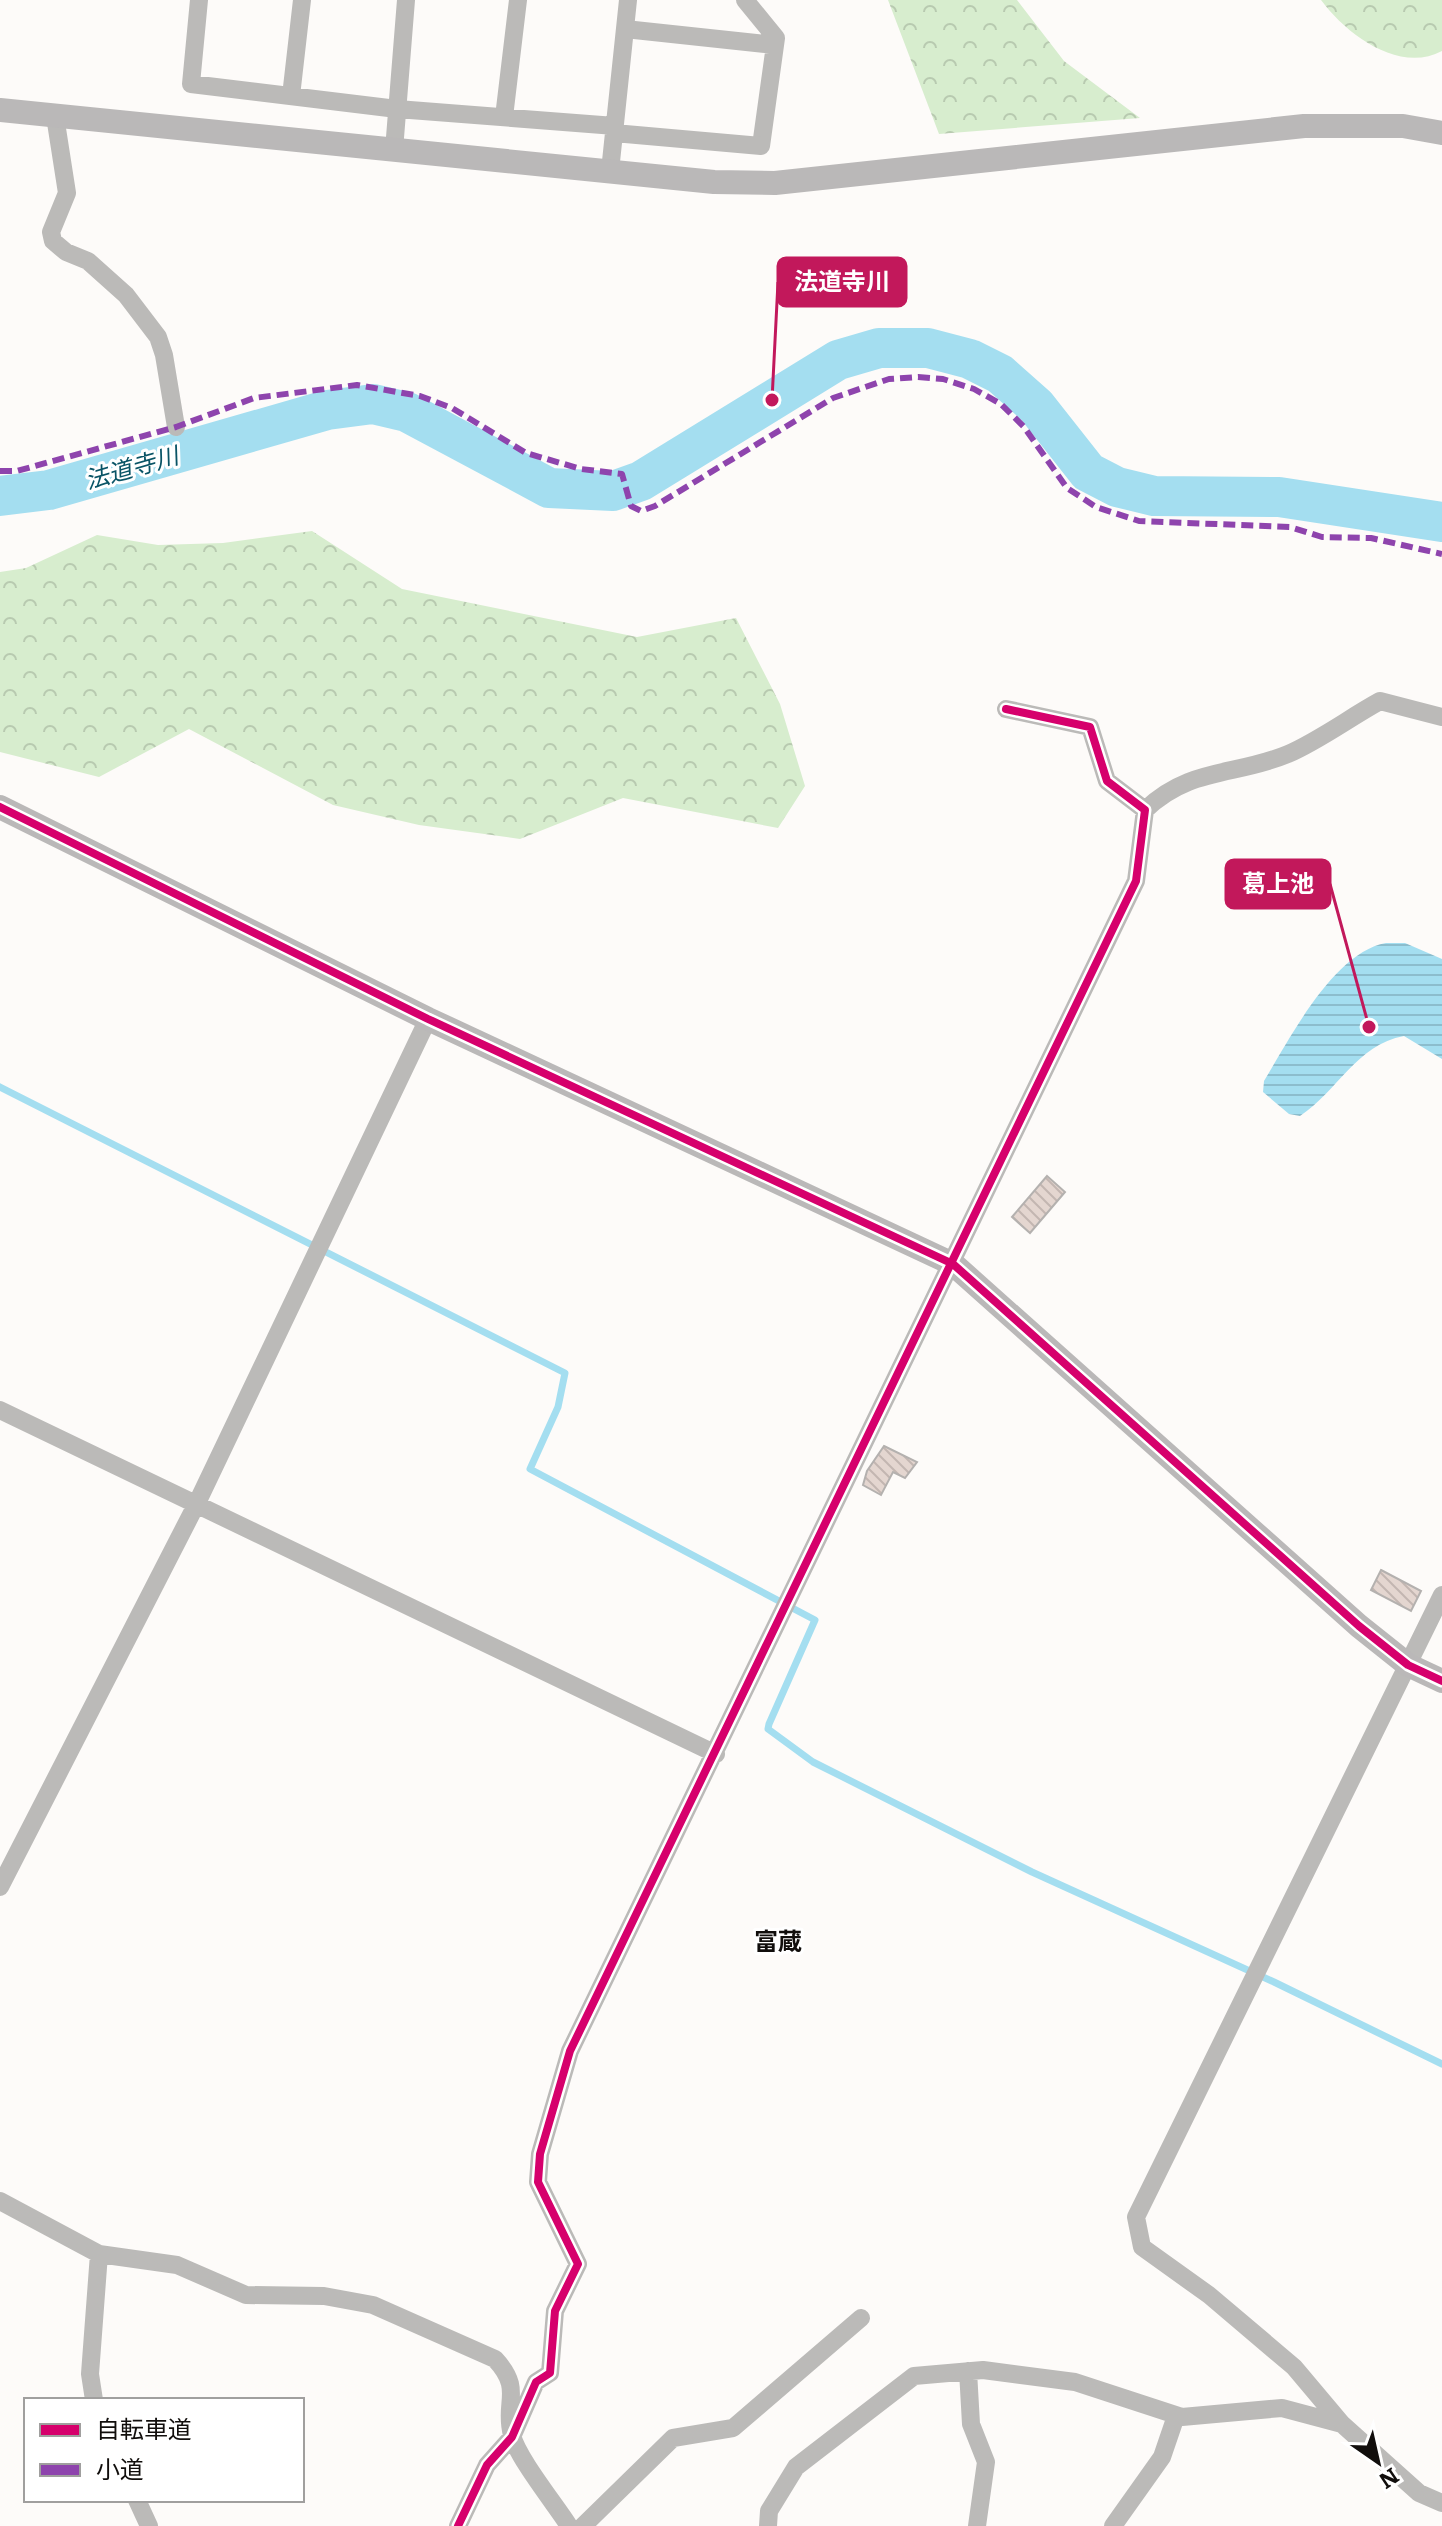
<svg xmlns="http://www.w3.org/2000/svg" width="1442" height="2526" viewBox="0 0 1442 2526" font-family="Literata,'Noto Sans JP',serif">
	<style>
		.forest { fill: url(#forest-crowns) }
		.water { fill: url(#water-rules) }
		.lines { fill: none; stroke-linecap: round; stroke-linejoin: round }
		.stream { stroke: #a4def0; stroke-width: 7 }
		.river { stroke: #a4def0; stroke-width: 40 }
		.building { fill: url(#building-back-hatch); stroke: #b4b1af; stroke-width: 2 }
		.street { stroke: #bbbab8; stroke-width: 18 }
		.secondary { stroke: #bab8b8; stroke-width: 24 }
		.quiet { stroke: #8e44ad; stroke-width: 6; stroke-dasharray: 12 6; stroke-linecap: butt }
		.cycleway-casing { stroke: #fff; stroke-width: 13 }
		.cycleway { stroke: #d6006c; stroke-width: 8 }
		.labels { text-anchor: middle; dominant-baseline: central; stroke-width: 6; stroke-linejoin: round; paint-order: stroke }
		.water-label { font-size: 24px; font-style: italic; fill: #095466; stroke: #fff }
		.neighbourhood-label { font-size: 24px; font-weight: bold; fill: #110e0c; stroke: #fff }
		.leader { fill: none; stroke: #c2185b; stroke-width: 3 }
		.callout-dot { fill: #c2185b; stroke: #fff; stroke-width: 3 }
		.callout { fill: #c2185b; stroke: #c2185b; stroke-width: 3 }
		.callout-label { font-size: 24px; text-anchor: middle; font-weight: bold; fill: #fff }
	</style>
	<defs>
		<pattern id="forest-crowns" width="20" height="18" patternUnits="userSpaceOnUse" patternTransform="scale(2)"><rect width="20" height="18" fill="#d7edce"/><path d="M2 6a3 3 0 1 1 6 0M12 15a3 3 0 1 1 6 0" fill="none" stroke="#b8cab0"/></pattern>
		<pattern id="water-rules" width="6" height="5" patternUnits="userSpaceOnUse" patternTransform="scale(2)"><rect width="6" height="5" fill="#a4def0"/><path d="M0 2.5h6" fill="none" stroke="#8cbdcd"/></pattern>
		<pattern id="building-back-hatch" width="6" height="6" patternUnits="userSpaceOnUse" patternTransform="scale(2)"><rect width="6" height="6" fill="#e4d6d0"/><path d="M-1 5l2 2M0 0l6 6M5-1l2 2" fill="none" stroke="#c3b6b1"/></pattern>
	</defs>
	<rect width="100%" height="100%" fill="#fdfbf9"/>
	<path class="forest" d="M 888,0 L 1017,0 L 1064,61 L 1140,118 L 939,134 Z
		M 1321,0 L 1442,0 L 1442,51 C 1399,74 1346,34 1321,0 Z
		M 312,531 L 402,589 L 637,637 L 736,618 L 780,704 L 805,786 L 778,828 L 623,798 L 520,839 L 419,825 L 333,805 L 189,729 L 99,777 L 0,752 L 0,572 L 26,568 L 97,535 L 158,545 L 223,543 Z"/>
	<path class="water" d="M 1386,943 L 1405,943 L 1442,959 L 1442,1059 L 1404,1036 C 1356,1045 1338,1091 1300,1116 L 1289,1114 L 1263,1092 L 1264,1081 C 1290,1038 1334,952 1386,943 Z"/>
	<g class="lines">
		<path class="stream" d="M 0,1087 L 565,1373 L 558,1407 L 530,1469 L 815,1620 L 769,1724 L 768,1729 L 813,1762 L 1032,1872 L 1274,1982 L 1442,2064"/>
		<path class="river" d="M 0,496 L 49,490 L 327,410 L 373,404 L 407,412 L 549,488 L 613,491 L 641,481 L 838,360 L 879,348 L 928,348 L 970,359 L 1000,374 L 1036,406 L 1088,472 L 1117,487 L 1154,496 L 1279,497 L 1442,522"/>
	</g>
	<path class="building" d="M 1047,1176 L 1065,1192 L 1030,1233 L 1012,1217 Z
		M 884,1446 L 917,1462 L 905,1478 L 893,1472 L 881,1495 L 863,1485 L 867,1471 Z
		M 1381,1570 L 1421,1591 L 1411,1611 L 1371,1590 Z"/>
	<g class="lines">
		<path class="street" d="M 199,0 L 191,84 L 397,109 L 615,126
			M 625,29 L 775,45
			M 291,96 L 302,0
			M 55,116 L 67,193 L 51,232 L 53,241 L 66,252 L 88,261 L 126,295 L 158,337 L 164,355 L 176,427
			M 504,117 L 518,0
			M 614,133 L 761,146 L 776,38 L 745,0
			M 394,150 L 406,0
			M 610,171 L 628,0
			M 1145,810 C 1189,767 1236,776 1288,754 C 1320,740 1349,718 1380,701 L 1442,717
			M 0,1410 L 716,1754
			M 0,1887 L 197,1503 L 428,1019
			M 0,2201 L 99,2254 L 177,2265 L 246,2295 L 324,2296 L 373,2305 L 495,2359 C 524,2390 503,2402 512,2435 C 517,2457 555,2504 569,2526
			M 968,2371 L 971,2424 L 986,2462 L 977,2526
			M 94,2400 L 90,2374 L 99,2254
			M 1342,2424 L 1294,2367 L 1209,2295 L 1142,2247 L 1136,2217 L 1442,1595
			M 137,2500 L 149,2526
			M 458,2526 L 487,2465 L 512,2437 L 536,2382 L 550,2373 L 555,2311 L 578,2264 L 538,2182 L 540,2154 L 570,2051 L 1136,881 L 1145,810 L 1107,781 L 1090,727 L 1006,709
			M 583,2526 L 673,2438 L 733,2428 L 861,2318
			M 768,2526 L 769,2511 L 796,2467 L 914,2376 L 983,2370 L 1075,2382 L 1182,2417 L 1282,2408 L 1342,2424 L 1419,2493 L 1442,2503
			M 1113,2526 L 1162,2457 L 1176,2416"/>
		<path class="secondary" d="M 0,110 L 714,182 L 775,183 L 1304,126 L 1403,126 L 1442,133
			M 0,807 L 428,1019 L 953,1264 L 1359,1626 L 1408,1665 L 1442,1681"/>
		<path class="quiet" d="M 0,471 L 17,471 L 176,427 L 254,398 L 357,385 L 420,396 L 452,408 L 526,453 L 581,469 L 622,474 L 631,506 L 641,511 L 655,506 L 833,398 L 889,379 L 918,377 L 943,379 L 974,389 L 1001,404 L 1024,427 L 1067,488 L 1096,507 L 1139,521 L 1290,527 L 1322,537 L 1371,538 L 1442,554"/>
		<defs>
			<path id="cycleway" d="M 0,807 L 428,1019 L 953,1264 L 1359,1626 L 1408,1665 L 1442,1681
				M 458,2526 L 487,2465 L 512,2437 L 536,2382 L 550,2373 L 555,2311 L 578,2264 L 538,2182 L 540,2154 L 570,2051 L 1136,881 L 1145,810 L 1107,781 L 1090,727 L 1006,709"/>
		</defs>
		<use href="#cycleway" class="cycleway-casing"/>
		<use href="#cycleway" class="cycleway"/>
	</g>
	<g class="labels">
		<g class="water-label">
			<text transform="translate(131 466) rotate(-16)">法道寺川</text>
		</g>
		<g class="neighbourhood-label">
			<text x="778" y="1939">富蔵</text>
		</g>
	</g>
	<path class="leader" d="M772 400L778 282M1369 1027L1330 884"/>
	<g class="callout-dot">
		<circle cx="772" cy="400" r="8"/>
		<circle cx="1369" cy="1027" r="8"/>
	</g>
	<g class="callout">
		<rect x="778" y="258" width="128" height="48" rx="8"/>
		<rect x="1226" y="860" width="104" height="48" rx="8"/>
	</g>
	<g class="callout-label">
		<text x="842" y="290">法道寺川</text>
		<text x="1278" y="892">葛上池</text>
	</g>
	<rect x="24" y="2398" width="280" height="104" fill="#ffffff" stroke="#a09f9e" stroke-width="2"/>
	<rect x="40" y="2424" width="40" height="12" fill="#d6006c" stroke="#a09f9e" stroke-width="2"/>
	<text x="96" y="2438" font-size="24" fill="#110e0c">自転車道</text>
	<rect x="40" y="2464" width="40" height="12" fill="#8e44ad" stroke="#a09f9e" stroke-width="2"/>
	<text x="96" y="2478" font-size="24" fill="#110e0c">小道</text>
	<g transform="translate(1378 2462) rotate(146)" stroke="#ffffff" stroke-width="6" paint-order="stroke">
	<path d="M0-6L14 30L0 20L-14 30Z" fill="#110e0c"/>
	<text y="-12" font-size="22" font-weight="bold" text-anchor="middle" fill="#110e0c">N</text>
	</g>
</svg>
